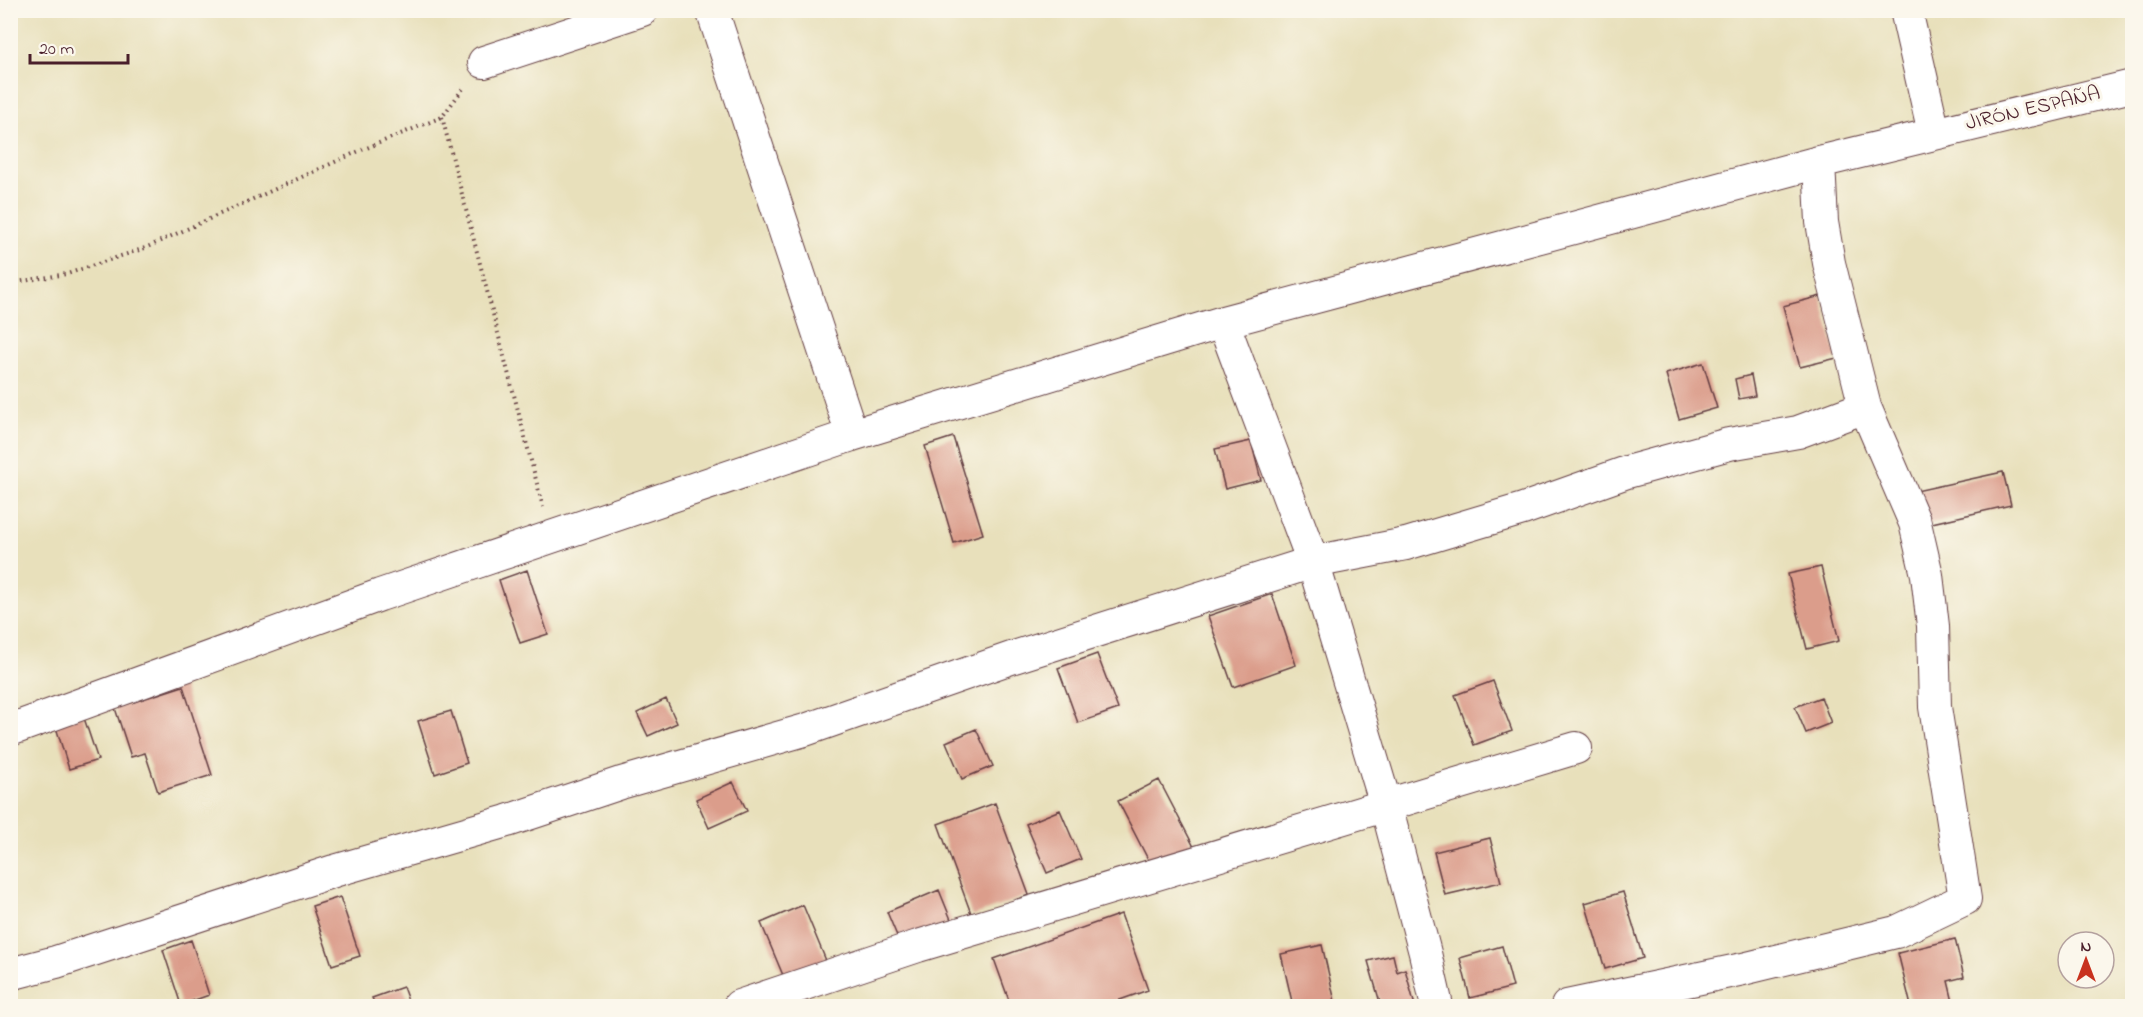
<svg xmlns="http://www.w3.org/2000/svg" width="2143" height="1017" viewBox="0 0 2143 1017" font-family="'Indie Flower',sans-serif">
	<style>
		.building { fill: #db9d8b }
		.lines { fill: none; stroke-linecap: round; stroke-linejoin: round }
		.minor-casing { stroke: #623c41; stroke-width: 34 }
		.path { stroke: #623c41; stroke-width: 4; stroke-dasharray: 1.5 4.5; stroke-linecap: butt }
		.minor { stroke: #fff; stroke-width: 32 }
		.labels { text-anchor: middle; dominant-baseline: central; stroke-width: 6; stroke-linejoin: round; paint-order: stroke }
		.street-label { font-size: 21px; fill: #4a1f2b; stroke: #fbf7ec }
	</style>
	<rect width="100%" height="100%" fill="#fbf7ec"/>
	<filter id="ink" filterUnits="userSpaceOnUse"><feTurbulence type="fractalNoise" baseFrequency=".0167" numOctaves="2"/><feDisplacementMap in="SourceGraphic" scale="12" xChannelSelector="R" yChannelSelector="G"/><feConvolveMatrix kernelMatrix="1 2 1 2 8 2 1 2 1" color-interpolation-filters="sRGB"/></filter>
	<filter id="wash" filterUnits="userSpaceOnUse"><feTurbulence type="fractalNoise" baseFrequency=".008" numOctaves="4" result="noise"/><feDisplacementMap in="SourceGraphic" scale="24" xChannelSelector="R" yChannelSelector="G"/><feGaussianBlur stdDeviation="1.35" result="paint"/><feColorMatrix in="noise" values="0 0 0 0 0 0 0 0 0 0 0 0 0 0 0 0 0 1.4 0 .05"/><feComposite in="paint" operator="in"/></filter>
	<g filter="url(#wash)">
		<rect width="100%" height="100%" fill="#e8e0bb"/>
		<g id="blocks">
			<path class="building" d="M 1821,296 L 1837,358 L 1800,367 L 1783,306 Z
				M 1703,363 L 1717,408 L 1679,419 L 1666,374 Z
				M 1751,375 L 1755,396 L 1739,399 L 1735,379 Z
				M 953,437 L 983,534 L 954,543 L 925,446 Z
				M 1251,441 L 1261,480 L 1225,489 L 1215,449 Z
				M 2003,472 L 2011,505 L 1923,525 L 1916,491 Z
				M 1821,567 L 1839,641 L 1807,649 L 1788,574 Z
				M 527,570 L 548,634 L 520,643 L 499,580 Z
				M 1272,594 L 1296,665 L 1233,687 L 1208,616 Z
				M 1097,654 L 1118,709 L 1078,723 L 1058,668 Z
				M 1493,681 L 1512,731 L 1474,745 L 1455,695 Z
				M 183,686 L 212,775 L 158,792 L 145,753 L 131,757 L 115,708 Z
				M 1821,697 L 1831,723 L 1806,733 L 1795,707 Z
				M 666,699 L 677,723 L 648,736 L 637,713 Z
				M 451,711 L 467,763 L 435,774 L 418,721 Z
				M 83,715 L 98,760 L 69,769 L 55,724 Z
				M 976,729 L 993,766 L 962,779 L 946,742 Z
				M 1159,780 L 1194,847 L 1153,869 L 1118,801 Z
				M 733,782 L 747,811 L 709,828 L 696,799 Z
				M 995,803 L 1029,895 L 972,916 L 938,824 Z
				M 1060,810 L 1081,859 L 1047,873 L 1026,824 Z
				M 1490,838 L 1501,882 L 1445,895 L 1434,852 Z
				M 939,890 L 952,922 L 900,943 L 887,912 Z
				M 1623,892 L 1643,958 L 1605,969 L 1585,903 Z
				M 340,897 L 360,956 L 332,965 L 312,906 Z
				M 803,905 L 827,963 L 785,980 L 761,923 Z
				M 1121,914 L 1148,990 L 1103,1006 L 1011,1006 L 994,959 Z
				M 1955,939 L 1964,977 L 1948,981 L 1954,1006 L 1911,1006 L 1898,953 Z
				M 191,940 L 209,995 L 181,1005 L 163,950 Z
				M 1322,945 L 1336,1006 L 1293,1006 L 1281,954 Z
				M 1502,946 L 1513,987 L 1470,998 L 1460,958 Z
				M 1393,955 L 1397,972 L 1405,969 L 1415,1006 L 1381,1006 L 1368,961 Z
				M 403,987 L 410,1006 L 376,1006 L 372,998 Z"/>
		</g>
	</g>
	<g filter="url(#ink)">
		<use href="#blocks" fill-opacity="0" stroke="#623c41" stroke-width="1.5"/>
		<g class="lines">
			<defs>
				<path id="minor" d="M 712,10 L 852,435
					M 1906,10 L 1934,133
					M 484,62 L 642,10
					M 1223,322 L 1313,562 L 1386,805 L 1425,953 L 1437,1006
					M 10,730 L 380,595 L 852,435 L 1223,322 L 1819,162 L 2132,86
					M 10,974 L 56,962 L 334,871 L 507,821 L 621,783 L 805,730 L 1014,657 L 1313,562 L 1406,544 L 1523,509 L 1627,472 L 1729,444 L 1798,432 L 1865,407
					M 739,1006 L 918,946 L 1576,748
					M 1567,1006 L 1743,969 L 1896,932 L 1965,899 L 1935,707 L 1933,626 L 1927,575 L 1915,523 L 1865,407 L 1829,263 L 1822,222 L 1819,162"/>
			</defs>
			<use href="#minor" class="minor-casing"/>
			<path class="path" d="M 442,117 L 543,507
				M 10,283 L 67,274 L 145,248 L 357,152 L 442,117 L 465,86"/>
			<use href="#minor" class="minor"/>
		</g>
	</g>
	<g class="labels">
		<g class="street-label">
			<text transform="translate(2033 109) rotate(-13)">JIRÓN ESPAÑA</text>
		</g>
	</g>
	<rect width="2143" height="1017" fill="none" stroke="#fbf7ec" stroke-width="36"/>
	<g transform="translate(2086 960)"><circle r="28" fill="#fbf7ec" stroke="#b4a19f" stroke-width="1.5"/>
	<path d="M0-4.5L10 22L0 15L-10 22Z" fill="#c8321e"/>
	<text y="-9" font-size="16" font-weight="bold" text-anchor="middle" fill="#4a1f2b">N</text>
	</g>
	<path d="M30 54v9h98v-9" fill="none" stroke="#4a1f2b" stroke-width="3"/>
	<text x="39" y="54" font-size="18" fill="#4a1f2b" stroke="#fbf7ec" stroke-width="4.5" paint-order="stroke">20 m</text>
</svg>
